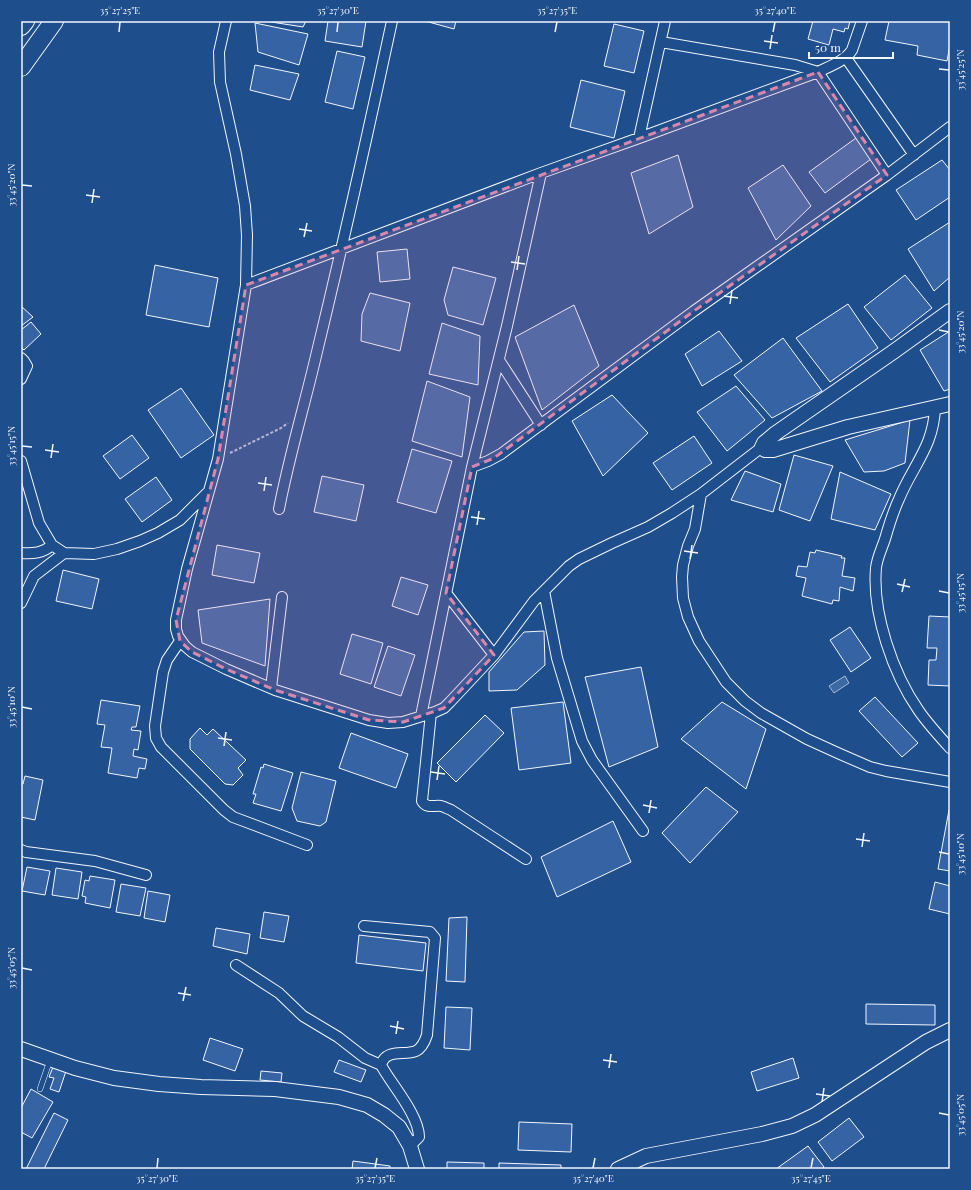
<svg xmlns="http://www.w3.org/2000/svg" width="971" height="1190" viewBox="0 0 971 1190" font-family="'Playfair Display',serif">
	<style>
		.water { fill: #3b69a3; stroke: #a8bbd7 }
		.building { fill: #3563a3; stroke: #f2f6ff }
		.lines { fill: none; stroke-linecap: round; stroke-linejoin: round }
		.lane-casing { stroke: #f2f6ff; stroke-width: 6 }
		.street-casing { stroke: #f2f6ff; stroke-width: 12 }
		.secondary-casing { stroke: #f2f6ff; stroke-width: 16 }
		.highway-casing { stroke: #f2f6ff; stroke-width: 20 }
		.path { stroke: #b3c4dc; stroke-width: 2; stroke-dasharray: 3 2; stroke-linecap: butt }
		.lane { stroke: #1f4e8c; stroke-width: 5 }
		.street { stroke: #1f4e8c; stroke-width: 10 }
		.secondary { stroke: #1f4e8c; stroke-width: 14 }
		.highway { stroke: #1f4e8c; stroke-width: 18 }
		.marked { fill: #da87ad; fill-opacity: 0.2; stroke: #da87ad; stroke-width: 3; stroke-dasharray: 8 5; stroke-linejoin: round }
		.ticks { fill: none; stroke: #f2f6ff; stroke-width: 1.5 }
		.neatline { fill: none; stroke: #f2f6ff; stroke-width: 1.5 }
		.ticks-label { font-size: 10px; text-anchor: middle; fill: #f2f6ff }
	</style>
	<rect width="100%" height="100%" fill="#1f4e8c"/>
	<path class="water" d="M 845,676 L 849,683 L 834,693 L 829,686 Z"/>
	<path class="building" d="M 265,21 L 306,21 L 303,27 Z
		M 328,21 L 366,21 L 362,47 L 325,41 Z
		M 425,21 L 456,21 L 454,29 Z
		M 813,21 L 850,21 L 848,29 L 845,28 L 844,32 L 833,29 L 829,45 L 808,39 Z
		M 889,21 L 950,21 L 950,45 L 947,61 L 917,55 L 918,46 L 885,40 Z
		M 255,23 L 308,34 L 299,65 L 258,52 Z
		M 614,24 L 644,31 L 634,73 L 604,66 Z
		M 337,51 L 365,57 L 353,109 L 325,102 Z
		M 255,65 L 299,74 L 290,100 L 250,90 Z
		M 581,80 L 625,91 L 614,138 L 570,127 Z
		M 856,138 L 871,159 L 825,193 L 809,172 Z
		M 678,155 L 693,207 L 649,234 L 631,173 Z
		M 942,160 L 950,170 L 950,197 L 916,220 L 896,190 Z
		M 783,165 L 811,206 L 776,240 L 748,188 Z
		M 950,222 L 950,277 L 934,291 L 908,249 Z
		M 407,249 L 410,279 L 380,282 L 377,252 Z
		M 155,265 L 218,278 L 209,327 L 146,315 Z
		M 453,267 L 496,278 L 483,325 L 448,315 L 444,300 Z
		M 905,275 L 932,308 L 891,340 L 864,307 Z
		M 370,293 L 410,303 L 400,351 L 361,341 L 362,314 Z
		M 848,304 L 878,348 L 830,382 L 796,338 Z
		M 574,305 L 599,366 L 542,410 L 515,337 Z
		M 21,306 L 33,317 L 21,326 Z
		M 31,322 L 41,334 L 24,350 L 21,347 L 21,330 Z
		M 442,323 L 480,336 L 478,385 L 429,374 Z
		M 719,331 L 742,361 L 702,386 L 685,354 Z
		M 950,331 L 950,389 L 944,391 L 920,350 Z
		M 783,338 L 822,391 L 772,418 L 734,375 Z
		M 427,381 L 470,397 L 462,457 L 412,441 Z
		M 736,386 L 765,420 L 727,451 L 697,412 Z
		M 181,388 L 214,435 L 181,458 L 148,410 Z
		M 612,395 L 648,433 L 603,476 L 572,421 Z
		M 910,420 L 905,463 L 884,471 L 864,472 L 845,440 Z
		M 132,435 L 149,458 L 120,479 L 103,456 Z
		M 694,436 L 712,463 L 672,490 L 653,463 Z
		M 412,449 L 452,461 L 436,513 L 397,502 Z
		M 794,455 L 833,466 L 810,521 L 779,510 Z
		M 745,471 L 781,484 L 773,512 L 731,500 Z
		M 840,472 L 891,494 L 875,530 L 831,519 Z
		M 322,476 L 364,485 L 356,521 L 314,512 Z
		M 156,477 L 172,500 L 142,522 L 125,499 Z
		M 217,545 L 260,553 L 254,583 L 212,575 Z
		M 816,550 L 842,556 L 841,558 L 845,558 L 842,576 L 855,578 L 853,591 L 840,587 L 839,601 L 833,600 L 832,604 L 802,596 L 806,578 L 796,576 L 798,566 L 807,567 L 810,552 L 815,553 Z
		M 63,570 L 99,579 L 92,609 L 56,601 Z
		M 401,577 L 428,585 L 418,615 L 392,606 Z
		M 270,599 L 265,666 L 202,643 L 198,610 Z
		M 929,616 L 950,617 L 950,686 L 928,685 L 929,660 L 936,660 L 937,648 L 927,648 Z
		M 850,627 L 871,658 L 851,672 L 830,640 Z
		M 544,631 L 545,665 L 517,690 L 489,691 L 489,672 L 524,632 Z
		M 352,634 L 383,643 L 371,684 L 340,674 Z
		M 388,646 L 415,655 L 401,696 L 374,687 Z
		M 641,667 L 658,747 L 609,767 L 585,677 Z
		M 875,697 L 918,743 L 902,757 L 859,711 Z
		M 101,700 L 140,706 L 136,727 L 132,727 L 131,730 L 141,731 L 138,750 L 134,749 L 133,756 L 147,759 L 145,769 L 139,768 L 137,778 L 108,773 L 112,748 L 101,747 L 105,725 L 97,724 Z
		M 563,702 L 571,763 L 519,770 L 511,708 Z
		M 722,702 L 766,729 L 746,789 L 681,739 Z
		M 485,715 L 504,733 L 456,782 L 437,763 Z
		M 200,728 L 207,735 L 213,729 L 246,760 L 238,768 L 243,775 L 233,785 L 225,784 L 190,749 L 190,739 Z
		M 351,733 L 408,754 L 396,788 L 339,768 Z
		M 264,764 L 293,773 L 281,811 L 253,803 L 256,794 L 253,794 L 261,767 L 263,768 Z
		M 301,772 L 336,781 L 326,822 L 320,826 L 297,821 L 292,808 Z
		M 25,776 L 43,780 L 35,820 L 21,817 L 21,784 L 23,784 Z
		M 706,787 L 738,812 L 690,863 L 662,833 Z
		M 949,810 L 950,810 L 950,871 L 938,869 Z
		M 613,821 L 631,862 L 557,897 L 541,857 Z
		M 27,867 L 50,871 L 45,895 L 22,891 Z
		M 56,868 L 82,872 L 78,899 L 52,895 Z
		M 90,876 L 115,880 L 110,908 L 85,903 L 86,897 L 82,896 L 85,880 L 89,881 Z
		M 935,882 L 950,886 L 950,914 L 929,909 Z
		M 121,884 L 146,888 L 140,916 L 116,912 Z
		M 148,891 L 170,895 L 165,922 L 144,918 Z
		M 264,912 L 289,916 L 284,942 L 260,938 Z
		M 467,917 L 465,982 L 446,981 L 449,918 Z
		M 216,928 L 250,934 L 247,954 L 213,946 Z
		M 359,935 L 426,943 L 423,971 L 356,963 Z
		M 866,1004 L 935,1005 L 935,1025 L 866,1024 Z
		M 446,1007 L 472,1008 L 470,1050 L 444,1048 Z
		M 210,1038 L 243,1049 L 235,1071 L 203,1060 Z
		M 793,1058 L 799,1078 L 757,1091 L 751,1072 Z
		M 339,1060 L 366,1070 L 361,1082 L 334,1072 Z
		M 53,1067 L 66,1071 L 59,1092 L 50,1089 L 54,1078 L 49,1077 Z
		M 261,1071 L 282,1073 L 281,1082 L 260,1080 Z
		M 31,1089 L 53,1102 L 32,1138 L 21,1132 L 21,1108 Z
		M 54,1113 L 68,1120 L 44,1169 L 26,1169 Z
		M 849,1118 L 864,1137 L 832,1161 L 818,1142 Z
		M 519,1122 L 572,1124 L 571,1152 L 518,1150 Z
		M 808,1146 L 824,1167 L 822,1169 L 776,1169 Z
		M 353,1161 L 390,1166 L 390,1169 L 352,1169 Z
		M 447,1162 L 484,1163 L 484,1169 L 447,1169 Z
		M 499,1163 L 561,1165 L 561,1169 L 499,1169 Z"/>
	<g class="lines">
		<defs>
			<path id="lane" d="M 40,1089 L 50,1060"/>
			<path id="street" d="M 226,21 L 219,52 L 220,82 L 236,154 L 245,206 L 247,235 L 246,285 L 218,459 L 187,569 L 176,620 L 176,629 L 178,636 L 185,646 L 192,652 L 226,669 L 275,690 L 369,720 L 388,723 L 403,722 L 435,712 L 444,708 L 450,702 L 494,655 L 534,601 L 569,566 L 579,559 L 612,543 L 648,527 L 672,513 L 701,494 L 762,447
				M 661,42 L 795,65 L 818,72 L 887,175
				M 846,58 L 914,155
				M 639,138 L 665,21
				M 246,285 L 541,173 L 639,138 L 818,72 C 830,66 845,61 852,50 L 862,21
				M 21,358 L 24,361 L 27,366 L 21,379
				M 499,360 L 541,425
				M 935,407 C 934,446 913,465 899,499 C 893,512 889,525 885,539 C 882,548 877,558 876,568 C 872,613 893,674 919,711 C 928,724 939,736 950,748
				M 21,461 L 39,523 L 52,545 L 64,553 L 94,554 L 117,549 L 140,541 L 158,533 L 180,520 L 207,493
				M 472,467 L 507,326 L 541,173
				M 701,494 L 695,529 L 688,546 L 683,565 L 682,577 L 683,598 L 688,617 L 699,641 L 726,682 L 745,701 L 761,713 L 807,739 L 840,754 L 870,767 L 886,771 L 950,782
				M 279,509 C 289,457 304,407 316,356 C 343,244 368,133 392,21
				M 21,553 C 33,554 43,553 52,545
				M 544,591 L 557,658 L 582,741 L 592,760 L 643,831
				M 446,593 L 494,655
				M 21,603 L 34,576 L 64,553
				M 180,641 L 167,660 L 163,672 L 155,726 L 156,738 L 161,747 L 224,810 L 233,817 L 307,845
				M 271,688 L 282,597
				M 431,713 L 422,801 C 427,809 434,805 441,806 C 445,807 448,809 451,810 L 526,859
				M 421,716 L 472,467 L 488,461 L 501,454 L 694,311 L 887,175 L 950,127
				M 21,850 L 26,852 L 95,861 L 146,875
				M 364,926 L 430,932 L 435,938 L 427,1035 C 425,1041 422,1048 416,1051 C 404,1056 386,1048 381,1065 C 391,1084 419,1115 419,1137 L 410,1146
				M 236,965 L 279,993 L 303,1016 L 338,1037 L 365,1058 L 381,1065"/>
			<path id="secondary" d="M 950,311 L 893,352 L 776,433 L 764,443 L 762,447 L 765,450 L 773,450 L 848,427 L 950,404
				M 21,1049 L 75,1068 L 114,1078 L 159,1084 L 201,1087 L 275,1089 L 339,1097 L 367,1105 L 384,1115 L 399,1127 L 410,1146 L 417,1169
				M 618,1169 L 646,1156 L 762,1134 L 792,1126 L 815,1115 L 926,1042 L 950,1030"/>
			<path id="highway" d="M 21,26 L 25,21
				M 21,67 L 54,21"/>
		</defs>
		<use href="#lane" class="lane-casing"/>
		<use href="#street" class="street-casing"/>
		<use href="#secondary" class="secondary-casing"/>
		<use href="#highway" class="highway-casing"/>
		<path class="path" d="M 230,453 L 281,428 L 288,423"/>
		<use href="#lane" class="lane"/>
		<use href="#street" class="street"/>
		<use href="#secondary" class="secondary"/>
		<use href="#highway" class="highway"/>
	</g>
	<path class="marked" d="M 818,72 L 887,175 L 694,311 L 494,458 L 472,467 L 446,593 L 494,655 L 444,708 L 403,722 L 369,720 L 275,690 L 226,669 L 192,652 L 180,641 L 176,620 L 218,459 L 246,285 Z"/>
	<path class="ticks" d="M 119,32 L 120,22M 337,32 L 338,22M 555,32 L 557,22M 773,32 L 775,22M 764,41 L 778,43M 770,49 L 772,35M 939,69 L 949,70M 22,185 L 32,186M 86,195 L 100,197M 92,203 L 94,189M 299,229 L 312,231M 304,237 L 307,223M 511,262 L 525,264M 517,270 L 519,256M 724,296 L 738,298M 730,304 L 732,290M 939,330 L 949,332M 22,446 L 32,447M 45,450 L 59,452M 51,458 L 53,444M 258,483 L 272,485M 264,491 L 266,477M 471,517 L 485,519M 477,525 L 479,511M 684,551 L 698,553M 690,559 L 692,545M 897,584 L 910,587M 939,591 L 949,593M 902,592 L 905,579M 22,707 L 32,709M 218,738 L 232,740M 224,746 L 226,732M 431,772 L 445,774M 437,780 L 439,766M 643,805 L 657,808M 649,813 L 651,800M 856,839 L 870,841M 862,847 L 864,833M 939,852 L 949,854M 22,968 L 32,970M 178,993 L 191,995M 183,1001 L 186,987M 390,1026 L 404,1029M 396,1034 L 398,1021M 603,1060 L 617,1062M 609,1068 L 611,1054M 816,1094 L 830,1096M 822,1102 L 824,1088M 939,1113 L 949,1115M 157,1168 L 158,1158M 375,1168 L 377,1158M 593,1168 L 595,1158M 811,1168 L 813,1158"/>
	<rect width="971" height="1190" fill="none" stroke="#1f4e8c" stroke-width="44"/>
	<path d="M809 52v6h84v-6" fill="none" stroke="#f2f6ff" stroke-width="2"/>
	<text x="815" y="52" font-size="12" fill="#f2f6ff" stroke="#1f4e8c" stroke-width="3" paint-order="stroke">50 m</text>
	<rect x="22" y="22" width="927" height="1146" class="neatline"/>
	<g class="ticks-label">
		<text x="120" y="14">35°27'25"E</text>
		<text x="338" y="14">35°27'30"E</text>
		<text x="557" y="14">35°27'35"E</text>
		<text x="775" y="14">35°27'40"E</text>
		<text transform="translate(960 70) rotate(-90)" y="4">33°45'25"N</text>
		<text transform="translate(11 185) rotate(-90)" y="4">33°45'20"N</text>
		<text transform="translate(960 332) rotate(-90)" y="4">33°45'20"N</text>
		<text transform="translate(11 446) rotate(-90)" y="4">33°45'15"N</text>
		<text transform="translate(960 593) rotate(-90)" y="4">33°45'15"N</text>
		<text transform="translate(11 707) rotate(-90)" y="4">33°45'10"N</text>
		<text transform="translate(960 854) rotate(-90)" y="4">33°45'10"N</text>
		<text transform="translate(11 968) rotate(-90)" y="4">33°45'05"N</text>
		<text transform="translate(960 1115) rotate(-90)" y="4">33°45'05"N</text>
		<text x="157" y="1182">35°27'30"E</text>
		<text x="375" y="1182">35°27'35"E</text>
		<text x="593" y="1182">35°27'40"E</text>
		<text x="811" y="1182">35°27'45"E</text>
	</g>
</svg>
